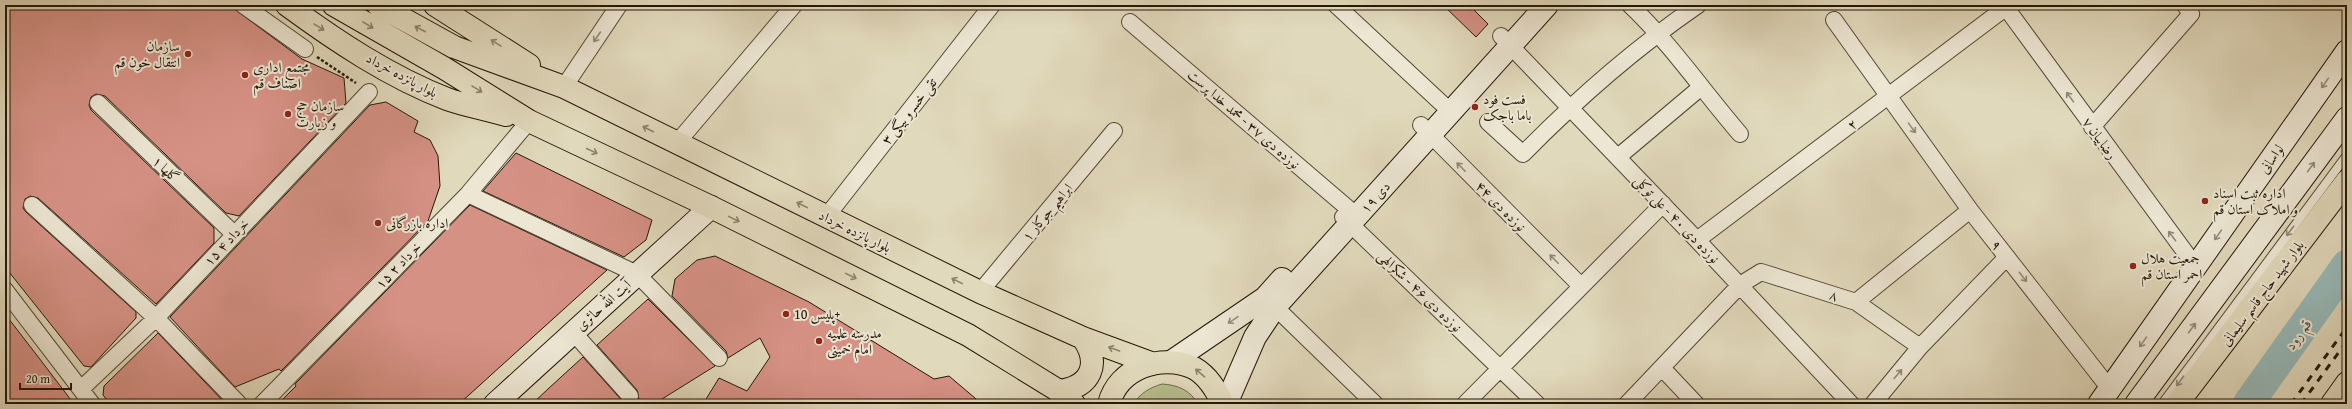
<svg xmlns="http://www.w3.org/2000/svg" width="2352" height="409" viewBox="0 0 2352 409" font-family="'Gentium Book Plus',Amiri,serif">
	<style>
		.green { fill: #b7be8e; stroke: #6e6a4b }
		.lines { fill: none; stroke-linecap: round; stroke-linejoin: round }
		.river { stroke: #97b9b8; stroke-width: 31 }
		.building { fill: #d69185; stroke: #241708 }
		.service-casing { stroke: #534835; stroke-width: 10 }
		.minor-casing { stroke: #534835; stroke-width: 18 }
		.secondary-casing { stroke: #241708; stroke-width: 24 }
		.primary-casing { stroke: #241708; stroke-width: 24 }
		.path { stroke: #241708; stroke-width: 2.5; stroke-dasharray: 3 2; stroke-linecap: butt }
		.service { stroke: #ece6d3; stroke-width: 8 }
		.minor { stroke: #ece6d3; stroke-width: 16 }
		.secondary { stroke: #ece6d3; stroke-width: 22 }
		.primary { stroke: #e1d9bc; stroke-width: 22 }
		.rail { stroke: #241708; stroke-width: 3; stroke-dasharray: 7 7; stroke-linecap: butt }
		.oneway { stroke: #8c826b }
		.oneway2 { stroke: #928978 }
		.poi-dot { fill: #8f2418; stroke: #ece6d3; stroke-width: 1.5 }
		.labels { text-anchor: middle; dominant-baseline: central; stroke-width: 4; stroke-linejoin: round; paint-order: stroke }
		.poi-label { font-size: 14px; fill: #241708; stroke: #ece6d3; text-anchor: start }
		.street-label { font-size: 14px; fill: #241708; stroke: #ece6d3 }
		.water-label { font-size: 15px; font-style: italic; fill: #4c5046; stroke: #ece6d3 }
	</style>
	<rect width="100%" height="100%" fill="#e1d9bc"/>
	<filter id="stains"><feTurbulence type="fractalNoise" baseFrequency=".005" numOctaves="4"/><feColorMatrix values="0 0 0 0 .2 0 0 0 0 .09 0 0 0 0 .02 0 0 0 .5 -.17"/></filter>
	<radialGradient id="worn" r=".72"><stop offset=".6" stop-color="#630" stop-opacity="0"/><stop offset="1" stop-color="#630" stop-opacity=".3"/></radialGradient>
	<path class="green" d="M 1162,384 C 1178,385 1190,390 1198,404 L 1133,404 C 1141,393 1149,388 1162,384 Z"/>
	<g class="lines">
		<path class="river" d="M 2248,404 L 2347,265"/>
	</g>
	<path class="building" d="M 5,5 L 229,5 L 302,59 L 344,78 L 346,103 L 239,216 L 226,213 L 105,96 L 96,94 L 91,97 L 89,105 L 91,110 L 214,228 L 214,243 L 156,304 L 38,198 L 30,196 L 25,199 L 23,208 L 26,212 L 136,312 L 136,318 L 91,367 L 84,366 L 5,267 Z
		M 1443,5 L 1469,5 L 1488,24 L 1476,37 Z
		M 386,102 L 418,121 L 414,132 L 430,140 L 438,156 L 440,186 L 428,221 L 281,371 L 279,369 L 235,387 L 170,317 L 370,105 Z
		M 516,153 L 652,220 L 646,240 L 624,257 L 483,191 Z
		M 470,205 L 607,270 L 459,404 L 278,404 L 296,386 L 295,384 Z
		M 715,256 L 809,302 L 934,379 L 949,376 L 982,404 L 703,404 L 719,378 L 747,391 L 770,357 L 760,338 L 728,358 L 726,351 L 672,296 L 675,279 L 697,260 Z
		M 648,299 L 715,366 L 654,404 L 635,404 L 639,399 L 637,390 L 597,345 Z
		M 5,314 L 39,358 L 74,404 L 5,404 Z
		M 158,333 L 226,404 L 110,404 L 103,395 L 104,386 Z
		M 583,357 L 625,404 L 532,404 L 549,388 Z"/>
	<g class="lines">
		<defs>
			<path id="service" d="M 2162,404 L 2347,155"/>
			<path id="minor" d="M 243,5 L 305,49
				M 1336,5 L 1451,112
				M 1630,5 C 1671,44 1703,91 1740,134
				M 2004,5 L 2196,267
				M 1834,20 L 1970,210 L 2110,389
				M 1130,22 L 1357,216
				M 1501,36 L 1697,240 L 1851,404
				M 564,87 L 619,5
				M 98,103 L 234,234
				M 1488,122 L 1523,154 C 1577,99 1634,49 1698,5
				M 1421,125 L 1581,286
				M 2092,127 L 2191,14 L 2185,5
				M 676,144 L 794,5
				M 1618,157 L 1700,88
				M 468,194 L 637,274 L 719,358
				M 32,205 L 156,318 L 239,404
				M 826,217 L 992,5
				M 1343,217 L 1537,404
				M 1697,240 L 2009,5
				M 5,290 L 92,404
				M 980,292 L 1114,131
				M 1856,302 L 1970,210
				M 1275,307 L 1375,404
				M 573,332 L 630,396
				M 1662,368 L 1696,404
				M 81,389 L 156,318 L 369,92
				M 262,404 L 468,194 L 529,121
				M 1465,404 L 1663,204
				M 1627,404 L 1740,285 L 1761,272 L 1856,302 L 1920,347
				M 1873,404 L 1920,347 L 2007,257"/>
			<path id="secondary" d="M 1171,362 L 1265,298 L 1282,279
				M 495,404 L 711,207
				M 1226,404 L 1255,337 L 1275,307 L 1547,5
				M 2099,404 L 2347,51
				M 2136,404 L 2347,118"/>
			<path id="primary" d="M 287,5 C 336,41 390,77 447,99 C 466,106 487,109 506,115
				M 334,5 L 444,68 L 529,121 L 711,207 L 968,335 L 1059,391 L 1074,404
				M 378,5 L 454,47 L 564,87 L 980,292 L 1083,338 L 1151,363
				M 435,5 L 529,65
				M 1059,391 C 1091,387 1101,364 1083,338
				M 1109,404 C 1118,368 1161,353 1194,368 C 1208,376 1216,390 1223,404
				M 2177,404 L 2347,181
				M 2332,404 L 2347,383"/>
		</defs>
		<use href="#service" class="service-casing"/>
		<use href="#minor" class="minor-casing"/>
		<use href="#secondary" class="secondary-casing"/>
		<use href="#primary" class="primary-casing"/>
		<path class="path" d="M 317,57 L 356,83"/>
		<use href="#service" class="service"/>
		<use href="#minor" class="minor"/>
		<use href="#secondary" class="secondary"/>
		<use href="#primary" class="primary"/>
		<path class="rail" d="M 2291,404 L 2347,327
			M 2301,404 L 2347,341"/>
	</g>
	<defs><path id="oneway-shaft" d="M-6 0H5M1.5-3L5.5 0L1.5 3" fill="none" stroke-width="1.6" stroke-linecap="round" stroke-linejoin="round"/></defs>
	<g class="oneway">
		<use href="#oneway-shaft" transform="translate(368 25) rotate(31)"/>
		<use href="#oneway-shaft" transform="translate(319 27) rotate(32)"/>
		<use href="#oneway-shaft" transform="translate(420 29) rotate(-152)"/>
		<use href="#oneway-shaft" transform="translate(496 43) rotate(-148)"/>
		<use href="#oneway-shaft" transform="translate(477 89) rotate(32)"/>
		<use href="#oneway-shaft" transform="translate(648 129) rotate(-153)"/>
		<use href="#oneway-shaft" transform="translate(592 151) rotate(25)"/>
		<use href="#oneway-shaft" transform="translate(802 205) rotate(-154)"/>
		<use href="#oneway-shaft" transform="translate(734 219) rotate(26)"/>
		<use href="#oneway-shaft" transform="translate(851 276) rotate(26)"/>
		<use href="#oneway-shaft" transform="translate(957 281) rotate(-154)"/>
		<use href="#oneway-shaft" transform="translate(1114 349) rotate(-160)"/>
		<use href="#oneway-shaft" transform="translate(1200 373) rotate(-139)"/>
	</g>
	<g class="oneway2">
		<use href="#oneway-shaft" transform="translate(597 37) rotate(124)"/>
		<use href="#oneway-shaft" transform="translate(2325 83) rotate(125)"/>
		<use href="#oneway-shaft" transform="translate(2070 97) rotate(-126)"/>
		<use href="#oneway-shaft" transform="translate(1912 128) rotate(54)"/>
		<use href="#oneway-shaft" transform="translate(1461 167) rotate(-135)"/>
		<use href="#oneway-shaft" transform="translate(2311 167) rotate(-54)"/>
		<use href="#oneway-shaft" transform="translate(2290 231) rotate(127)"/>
		<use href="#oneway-shaft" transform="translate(2218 235) rotate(125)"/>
		<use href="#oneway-shaft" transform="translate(2172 236) rotate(-127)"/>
		<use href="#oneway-shaft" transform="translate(1554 259) rotate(-135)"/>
		<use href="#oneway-shaft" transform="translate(2023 277) rotate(52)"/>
		<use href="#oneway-shaft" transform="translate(1233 320) rotate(146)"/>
		<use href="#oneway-shaft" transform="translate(2192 328) rotate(-54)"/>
		<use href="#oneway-shaft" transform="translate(2143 342) rotate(125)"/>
		<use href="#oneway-shaft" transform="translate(1898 374) rotate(-50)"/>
		<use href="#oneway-shaft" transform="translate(2180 381) rotate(127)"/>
	</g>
	<g class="poi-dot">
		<circle cx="188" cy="54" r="4"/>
		<circle cx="245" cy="75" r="4"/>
		<circle cx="1475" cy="107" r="4"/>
		<circle cx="288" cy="114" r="4"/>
		<circle cx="2205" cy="201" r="4"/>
		<circle cx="378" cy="223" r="4"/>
		<circle cx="2133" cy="266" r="4"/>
		<circle cx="786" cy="314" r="4"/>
		<circle cx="819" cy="341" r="4"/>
	</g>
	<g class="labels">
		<g class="poi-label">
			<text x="180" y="46" text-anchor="end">سازمان<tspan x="180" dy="16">انتقال خون قم</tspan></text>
			<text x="253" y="67">مجتمع اداری<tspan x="253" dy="16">اصناف قم</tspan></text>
			<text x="1483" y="99">فست فود<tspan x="1483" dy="16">باما باجک</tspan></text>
			<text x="296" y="106">سازمان حج<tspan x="296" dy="16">و زیارت</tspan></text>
			<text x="2213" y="193">اداره ثبت اسناد<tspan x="2213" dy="16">و املاک استان قم</tspan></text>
			<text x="386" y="223">اداره بازرگانی</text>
			<text x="2141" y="258">جمعیت هلال<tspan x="2141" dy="16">احمر استان قم</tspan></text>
			<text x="794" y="314">پلیس 10+</text>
			<text x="827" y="333">مدرسه علمیه<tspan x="827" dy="16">امام خمینی</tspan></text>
		</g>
		<g class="street-label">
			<text transform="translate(402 75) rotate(28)">بلوار پانزده خرداد</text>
			<text transform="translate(909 111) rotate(-52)">۳ تقی خسرو بیگی</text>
			<text transform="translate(1244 119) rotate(41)">نوزده دی ۳۷ - محمد خدا پرست</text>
			<text transform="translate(1852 124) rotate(-37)">۲</text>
			<text transform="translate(2100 138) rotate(54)">۷ رضاییان</text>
			<text transform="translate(2271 159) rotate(-55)">لواسانی</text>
			<text transform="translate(166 169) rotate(44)">گلها ۱</text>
			<text transform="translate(1375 197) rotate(-48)">۱۹ دی</text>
			<text transform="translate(1501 206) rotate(45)">نوزده دی ۴۴</text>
			<text transform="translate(1047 212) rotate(-50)">۱ ابراهیم جوکار</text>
			<text transform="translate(1677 219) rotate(46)">نوزده دی ۴۰ - علی توکلی</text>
			<text transform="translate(855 231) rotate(26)">بلوار پانزده خرداد</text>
			<text transform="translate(226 242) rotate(-47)">۱۵ خرداد ۴</text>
			<text transform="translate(1997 245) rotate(52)">۹</text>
			<text transform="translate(398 265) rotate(-46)">۱۵ خرداد ۲</text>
			<text transform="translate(1420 291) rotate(44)">نوزده دی ۴۶ - شکرالهی</text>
			<text transform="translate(2262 293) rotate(-53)">بلوار شهید حاج قاسم سلیمانی</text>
			<text transform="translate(1834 295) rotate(18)">۸</text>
			<text transform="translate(603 305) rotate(-42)">آیت الله حائری</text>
		</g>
		<g class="water-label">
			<text transform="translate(2298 334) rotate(-55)">قم رود</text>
		</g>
	</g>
	<rect width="2352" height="409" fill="none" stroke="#e1d9bc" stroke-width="20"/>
	<rect x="6" y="6" width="2340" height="397" fill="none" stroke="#241708" stroke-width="2"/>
	<rect x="10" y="10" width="2332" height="389" fill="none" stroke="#241708"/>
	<path d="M20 383v6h51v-6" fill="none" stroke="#241708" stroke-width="2"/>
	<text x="26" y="383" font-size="12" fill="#241708" stroke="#ece6d3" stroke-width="3" paint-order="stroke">20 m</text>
	<rect width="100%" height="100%" filter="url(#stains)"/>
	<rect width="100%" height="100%" fill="url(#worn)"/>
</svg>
